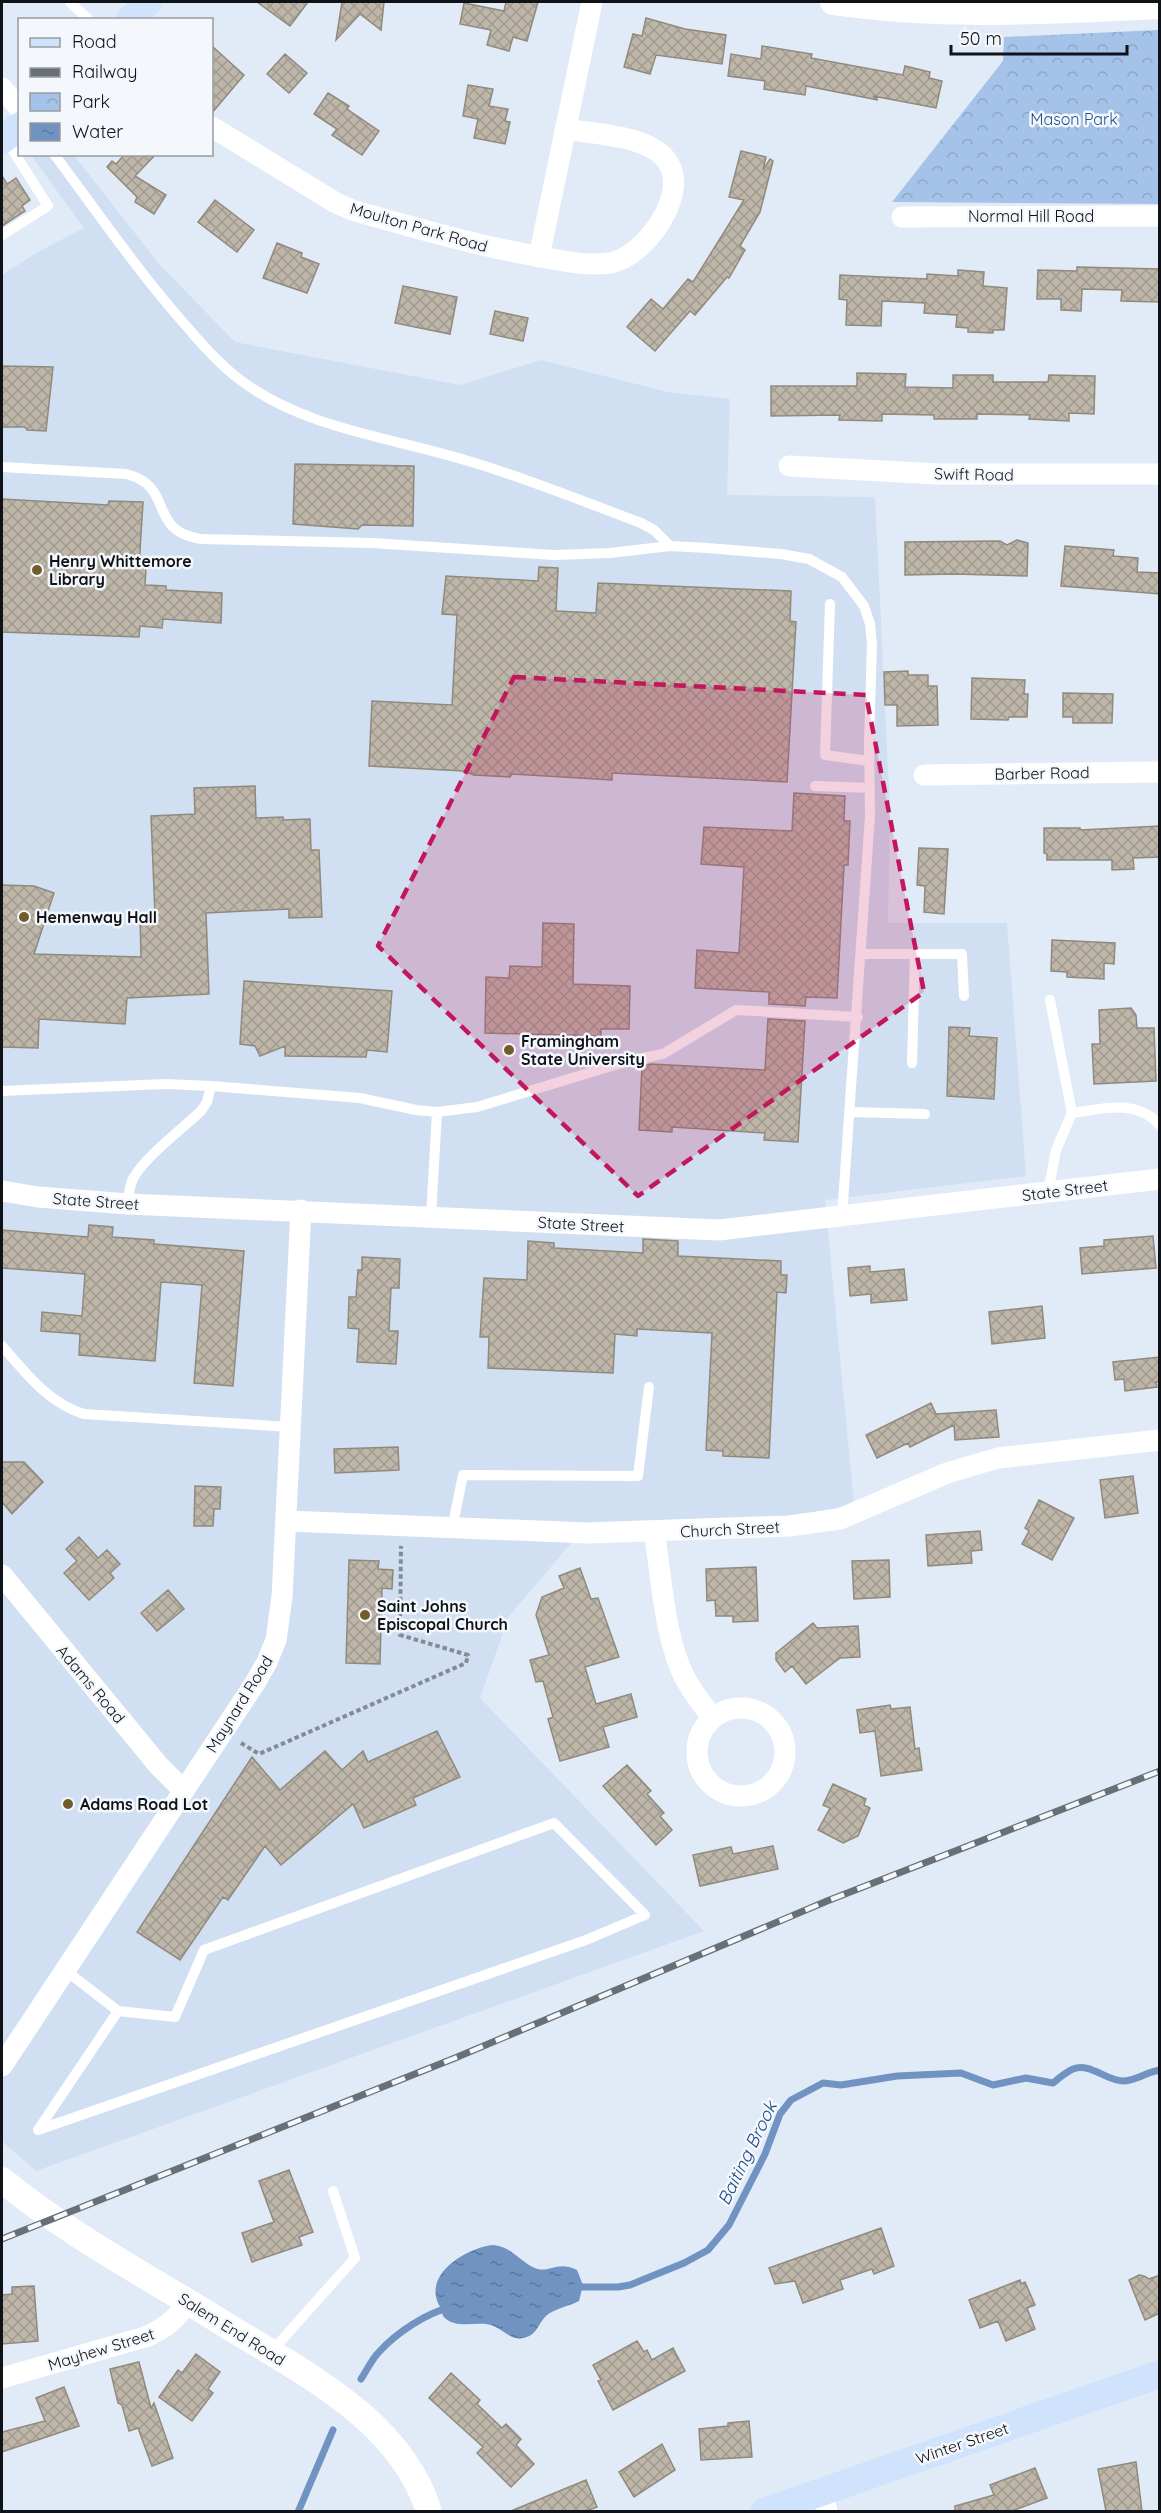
<svg xmlns="http://www.w3.org/2000/svg" width="1161" height="2513" viewBox="0 0 1161 2513" font-family="Quicksand,sans-serif">
	<style>
		.built { fill: #d1dff2 }
		.park { fill: url(#park-crowns) }
		.water { fill: url(#water-ripples) }
		.lines { fill: none; stroke-linecap: round; stroke-linejoin: round }
		.stream { stroke: #7193c2; stroke-width: 7 }
		.building { fill: url(#building-cross-hatch); stroke: #908a7d; stroke-width: 1.5 }
		.path { stroke: #848b94; stroke-width: 4; stroke-dasharray: 4.5 3; stroke-linecap: butt }
		.service { stroke: #fff; stroke-width: 10 }
		.minor { stroke: #fff; stroke-width: 21 }
		.tertiary { stroke: #fff; stroke-width: 26 }
		.secondary { stroke: #d0e3fd; stroke-width: 28 }
		.rail-casing { stroke: #696f77; stroke-width: 7 }
		.rail { stroke: #f4f8fd; stroke-width: 4.5; stroke-dasharray: 14; stroke-linecap: butt }
		.marked { fill: #c2185b; fill-opacity: 0.2; stroke: #c2185b; stroke-width: 4.5; stroke-dasharray: 12 8; stroke-linejoin: round }
		.poi-dot { fill: #735c2c; stroke: #f4f8fd; stroke-width: 2 }
		.labels { text-anchor: middle; dominant-baseline: central; stroke-width: 5; stroke-linejoin: round; paint-order: stroke }
		.park-label { font-size: 16px; fill: #23518c; stroke: #f4f8fd }
		.street-label { font-size: 16px; fill: #0f1216; stroke: #f4f8fd }
		.poi-label { font-size: 16px; font-weight: bold; fill: #0f1216; stroke: #f4f8fd; text-anchor: start }
		.water-label { font-size: 18px; font-style: italic; fill: #1c4984; stroke: #f4f8fd }
	</style>
	<defs>
		<pattern id="park-crowns" width="20" height="18" patternUnits="userSpaceOnUse" patternTransform="scale(1.5)"><rect width="20" height="18" fill="#a5c2e9"/><path d="M2 6a3 3 0 1 1 6 0M12 15a3 3 0 1 1 6 0" fill="none" stroke="#8da6c7"/></pattern>
		<pattern id="water-ripples" width="26" height="14" patternUnits="userSpaceOnUse" patternTransform="scale(1.5)"><rect width="26" height="14" fill="#7193c2"/><path d="M2 4q2-2 4 0t4 0M15 11q2-2 4 0t4 0" fill="none" stroke="#5b779d"/></pattern>
		<pattern id="building-cross-hatch" width="8" height="8" patternUnits="userSpaceOnUse" patternTransform="scale(1.5)"><rect width="8" height="8" fill="#bdb6a9"/><path d="M0 0l8 8M0 8l8-8" fill="none" stroke="#a19b91"/></pattern>
	</defs>
	<rect width="100%" height="100%" fill="#e1ebf8"/>
	<path class="built" d="M 73,154 L 159,264 L 235,342 L 460,385 L 541,360 L 668,392 L 730,399 L 727,495 L 875,497 L 890,811 L 888,923 L 1007,923 L 1026,1176 L 825,1200 L 854,1504 L 794,1516 L 589,1522 L 509,1616 L 480,1698 L 704,1931 L 36,2171 L 2,2141 L 2,275 L 36,253 L 84,228 L 31,155 Z"/>
	<path class="park" d="M 1159,30 L 1159,204 L 892,202 L 1003,61 L 1004,37 Z"/>
	<path class="water" d="M 493,2245 C 511,2246 519,2261 535,2268 C 549,2274 557,2260 577,2270 L 583,2285 L 579,2301 C 570,2306 553,2309 546,2316 C 538,2324 537,2335 524,2338 C 511,2341 503,2329 491,2325 C 477,2321 459,2329 446,2319 C 442,2316 442,2311 440,2307 C 421,2275 466,2248 493,2245 Z"/>
	<g class="lines">
		<path class="stream" d="M 576,2287 L 618,2287 L 630,2285 L 684,2263 L 708,2250 L 729,2225 L 765,2154 L 780,2114 L 791,2100 L 823,2083 L 841,2085 L 897,2076 L 961,2073 L 993,2085 L 1026,2078 L 1053,2083 C 1059,2078 1066,2072 1073,2069 C 1090,2062 1106,2081 1124,2081 C 1138,2080 1146,2072 1160,2070
			M 361,2379 C 367,2370 372,2359 379,2352 C 395,2334 427,2312 450,2308
			M 298,2512 L 333,2430"/>
	</g>
	<path class="building" d="M 257,2 L 308,2 L 290,26 Z
		M 342,2 L 384,2 L 381,30 L 360,14 L 336,40 Z
		M 506,2 L 538,2 L 527,41 L 513,37 L 509,51 L 487,45 L 491,30 L 460,24 L 464,3 L 504,11 Z
		M 646,18 L 685,29 L 726,35 L 722,64 L 656,55 L 650,74 L 624,67 L 633,34 L 642,36 Z
		M 212,46 L 244,75 L 212,113 Z
		M 762,46 L 812,54 L 811,58 L 903,75 L 905,66 L 930,72 L 929,78 L 942,81 L 936,108 L 873,96 L 878,100 L 806,86 L 805,95 L 764,89 L 765,81 L 728,76 L 731,54 L 761,59 Z
		M 285,54 L 307,73 L 289,93 L 267,74 Z
		M 468,85 L 493,89 L 489,106 L 508,109 L 505,121 L 510,122 L 505,144 L 474,138 L 478,119 L 463,116 Z
		M 328,93 L 349,106 L 347,109 L 379,131 L 362,155 L 332,135 L 337,129 L 314,114 Z
		M 741,151 L 766,157 L 763,170 L 770,159 L 773,161 L 760,212 L 740,246 L 745,250 L 729,278 L 727,277 L 695,315 L 690,311 L 655,351 L 627,327 L 651,299 L 663,309 L 688,279 L 693,282 L 744,200 L 729,197 Z
		M 125,154 L 156,154 L 135,176 L 166,195 L 154,214 L 135,202 L 137,197 L 107,167 L 112,161 L 116,164 Z
		M 2,176 L 7,184 L 16,178 L 30,200 L 22,206 L 25,211 L 2,226 Z
		M 215,200 L 254,230 L 237,252 L 198,222 Z
		M 277,243 L 302,253 L 301,257 L 319,264 L 307,293 L 263,278 Z
		M 1077,267 L 1160,269 L 1160,302 L 1121,301 L 1122,290 L 1082,289 L 1081,311 L 1061,310 L 1061,299 L 1037,299 L 1038,270 L 1077,271 Z
		M 958,270 L 984,272 L 983,286 L 1007,288 L 1004,330 L 993,330 L 993,333 L 968,332 L 968,328 L 956,327 L 957,315 L 924,313 L 925,303 L 882,301 L 881,326 L 846,325 L 847,300 L 839,299 L 840,275 L 927,279 L 927,274 L 958,276 Z
		M 403,286 L 457,297 L 450,334 L 395,323 Z
		M 495,311 L 528,318 L 523,341 L 490,334 Z
		M 2,366 L 53,367 L 46,431 L 27,430 L 25,427 L 2,427 Z
		M 857,373 L 906,374 L 905,387 L 953,388 L 953,375 L 993,375 L 993,382 L 1048,382 L 1049,375 L 1095,376 L 1094,414 L 1069,413 L 1069,421 L 1029,419 L 1030,415 L 977,414 L 977,419 L 934,419 L 934,415 L 882,414 L 882,421 L 839,420 L 840,415 L 771,416 L 771,386 L 857,386 Z
		M 295,464 L 414,466 L 413,526 L 362,525 L 358,529 L 293,524 Z
		M 2,499 L 108,505 L 109,501 L 143,502 L 139,567 L 146,567 L 145,585 L 166,586 L 166,590 L 222,593 L 221,623 L 163,619 L 162,628 L 140,626 L 139,637 L 2,632 Z
		M 1017,540 L 1028,543 L 1027,576 L 955,574 L 905,575 L 905,542 L 1000,541 L 1007,545 Z
		M 1065,546 L 1114,550 L 1113,556 L 1138,558 L 1137,572 L 1160,573 L 1160,594 L 1061,586 Z
		M 539,567 L 558,568 L 556,611 L 596,613 L 598,583 L 791,591 L 790,621 L 796,622 L 787,782 L 612,773 L 612,780 L 512,774 L 510,777 L 474,775 L 464,771 L 369,766 L 372,701 L 452,705 L 457,615 L 442,614 L 446,576 L 538,581 Z
		M 908,671 L 908,675 L 928,675 L 928,686 L 937,686 L 938,725 L 897,726 L 897,705 L 885,705 L 884,672 Z
		M 972,678 L 1025,680 L 1024,694 L 1028,694 L 1027,717 L 1009,717 L 1008,720 L 971,719 Z
		M 1063,693 L 1113,694 L 1112,723 L 1073,723 L 1073,717 L 1063,717 Z
		M 255,786 L 256,818 L 283,817 L 283,820 L 310,819 L 311,850 L 319,850 L 322,917 L 289,918 L 289,909 L 206,913 L 209,994 L 127,998 L 125,1024 L 39,1019 L 38,1048 L 2,1047 L 2,885 L 34,886 L 54,893 L 34,954 L 141,957 L 140,915 L 155,915 L 151,816 L 195,814 L 194,788 Z
		M 794,793 L 845,796 L 844,821 L 850,821 L 848,865 L 844,865 L 837,998 L 806,997 L 805,1006 L 769,1004 L 769,992 L 695,988 L 697,950 L 739,953 L 744,867 L 701,864 L 704,827 L 792,831 Z
		M 1160,826 L 1160,857 L 1133,858 L 1134,869 L 1112,870 L 1112,860 L 1047,860 L 1047,854 L 1044,853 L 1044,828 L 1080,828 L 1080,830 Z
		M 919,848 L 948,849 L 944,914 L 924,912 L 925,886 L 917,885 Z
		M 543,923 L 574,924 L 573,984 L 630,986 L 629,1029 L 601,1029 L 601,1036 L 485,1033 L 486,977 L 509,978 L 510,966 L 542,967 Z
		M 1052,940 L 1115,943 L 1114,964 L 1104,963 L 1104,979 L 1067,977 L 1067,972 L 1051,971 Z
		M 244,981 L 392,991 L 387,1052 L 367,1050 L 366,1057 L 285,1056 L 285,1046 L 260,1056 L 255,1046 L 240,1044 Z
		M 1131,1008 L 1136,1015 L 1137,1028 L 1154,1028 L 1156,1081 L 1094,1084 L 1092,1044 L 1100,1044 L 1099,1010 Z
		M 768,1019 L 805,1021 L 798,1142 L 764,1140 L 765,1133 L 672,1127 L 672,1132 L 639,1130 L 642,1066 L 651,1064 L 765,1070 Z
		M 949,1027 L 970,1028 L 969,1036 L 997,1038 L 994,1099 L 947,1096 Z
		M 89,1225 L 113,1227 L 112,1237 L 154,1240 L 154,1244 L 244,1251 L 233,1386 L 194,1383 L 202,1285 L 161,1282 L 155,1361 L 79,1355 L 80,1334 L 41,1331 L 42,1312 L 82,1316 L 85,1274 L 2,1268 L 2,1230 L 88,1237 Z
		M 1153,1236 L 1156,1268 L 1082,1274 L 1080,1248 L 1104,1246 L 1104,1240 Z
		M 643,1239 L 678,1241 L 678,1256 L 781,1261 L 781,1275 L 787,1275 L 786,1293 L 777,1292 L 769,1458 L 723,1456 L 723,1451 L 706,1450 L 712,1333 L 637,1329 L 637,1336 L 615,1334 L 613,1373 L 488,1368 L 489,1337 L 480,1337 L 484,1278 L 527,1280 L 528,1241 L 554,1243 L 554,1248 L 643,1253 Z
		M 362,1257 L 400,1259 L 399,1288 L 391,1288 L 389,1331 L 398,1331 L 396,1364 L 357,1362 L 359,1329 L 348,1328 L 349,1297 L 356,1297 L 358,1270 L 362,1270 Z
		M 870,1266 L 870,1272 L 904,1269 L 907,1300 L 871,1303 L 871,1294 L 850,1296 L 848,1268 Z
		M 1042,1306 L 1045,1338 L 992,1344 L 989,1312 Z
		M 1160,1357 L 1160,1382 L 1156,1382 L 1157,1387 L 1125,1391 L 1124,1379 L 1115,1380 L 1113,1362 Z
		M 931,1403 L 936,1414 L 996,1410 L 999,1437 L 955,1440 L 954,1425 L 910,1447 L 908,1443 L 877,1458 L 866,1435 Z
		M 398,1447 L 399,1470 L 335,1473 L 334,1449 Z
		M 2,1462 L 24,1462 L 43,1482 L 12,1514 L 2,1502 Z
		M 1133,1476 L 1138,1513 L 1105,1518 L 1100,1480 Z
		M 195,1486 L 221,1487 L 220,1509 L 214,1509 L 213,1526 L 194,1526 Z
		M 1039,1500 L 1074,1518 L 1052,1560 L 1022,1544 L 1029,1531 L 1025,1528 Z
		M 980,1531 L 982,1550 L 971,1551 L 972,1563 L 928,1566 L 926,1535 Z
		M 79,1537 L 98,1558 L 107,1550 L 120,1564 L 110,1573 L 114,1578 L 89,1600 L 64,1573 L 77,1561 L 66,1549 Z
		M 349,1560 L 379,1561 L 378,1569 L 393,1570 L 392,1589 L 382,1588 L 380,1664 L 346,1663 Z
		M 889,1560 L 890,1597 L 854,1599 L 852,1561 Z
		M 756,1567 L 758,1621 L 733,1622 L 733,1616 L 716,1616 L 715,1600 L 707,1601 L 706,1569 Z
		M 580,1568 L 591,1599 L 598,1598 L 619,1657 L 585,1667 L 596,1704 L 631,1694 L 637,1717 L 603,1727 L 609,1747 L 560,1761 L 548,1719 L 553,1717 L 543,1681 L 536,1682 L 530,1660 L 549,1655 L 536,1615 L 542,1597 L 564,1588 L 559,1576 Z
		M 168,1590 L 184,1609 L 157,1631 L 141,1613 Z
		M 813,1623 L 817,1628 L 858,1626 L 860,1657 L 840,1658 L 806,1684 L 792,1666 L 785,1672 L 776,1660 L 776,1653 Z
		M 890,1705 L 891,1709 L 910,1707 L 915,1749 L 919,1748 L 922,1770 L 881,1776 L 875,1731 L 860,1733 L 857,1710 Z
		M 437,1731 L 460,1777 L 413,1798 L 416,1805 L 364,1828 L 353,1804 L 281,1865 L 265,1846 L 228,1900 L 223,1897 L 180,1960 L 137,1932 L 252,1757 L 280,1790 L 325,1751 L 342,1770 L 363,1751 L 368,1762 Z
		M 627,1765 L 651,1791 L 647,1794 L 664,1813 L 660,1816 L 672,1830 L 656,1845 L 603,1786 Z
		M 833,1784 L 866,1799 L 864,1805 L 870,1808 L 858,1836 L 843,1843 L 818,1830 L 830,1808 L 823,1805 Z
		M 773,1846 L 778,1869 L 700,1886 L 693,1855 L 731,1847 L 733,1854 Z
		M 289,2170 L 313,2232 L 299,2237 L 302,2245 L 252,2262 L 242,2233 L 274,2222 L 259,2181 Z
		M 881,2228 L 894,2266 L 874,2274 L 872,2269 L 840,2280 L 843,2289 L 803,2303 L 795,2281 L 775,2284 L 769,2268 Z
		M 1139,2275 L 1144,2276 L 1149,2279 L 1160,2275 L 1160,2313 L 1145,2320 L 1129,2280 Z
		M 1020,2280 L 1021,2284 L 1025,2282 L 1035,2305 L 1027,2308 L 1035,2329 L 1006,2341 L 998,2321 L 980,2328 L 969,2300 Z
		M 34,2286 L 38,2341 L 2,2344 L 2,2295 L 12,2294 L 12,2287 Z
		M 637,2341 L 644,2352 L 647,2350 L 652,2360 L 673,2348 L 685,2371 L 613,2410 L 598,2381 L 601,2380 L 593,2365 Z
		M 196,2354 L 220,2372 L 208,2389 L 213,2393 L 192,2421 L 159,2397 L 178,2370 L 182,2373 Z
		M 139,2362 L 151,2408 L 154,2403 L 173,2458 L 152,2466 L 138,2428 L 129,2431 L 122,2405 L 118,2403 L 110,2369 Z
		M 451,2373 L 480,2400 L 477,2404 L 502,2428 L 506,2424 L 521,2439 L 516,2445 L 534,2464 L 511,2487 L 477,2453 L 483,2447 L 429,2398 Z
		M 64,2387 L 79,2426 L 2,2452 L 2,2432 L 45,2421 L 36,2398 Z
		M 749,2421 L 752,2457 L 701,2460 L 699,2429 L 728,2426 L 728,2423 Z
		M 662,2444 L 675,2470 L 634,2497 L 619,2472 Z
		M 1136,2462 L 1142,2511 L 1106,2511 L 1098,2469 Z
		M 1035,2468 L 1047,2498 L 1012,2511 L 955,2511 L 955,2506 L 994,2495 L 990,2485 Z
		M 586,2480 L 597,2507 L 586,2511 L 511,2511 Z"/>
	<g class="lines">
		<path class="path" d="M 241,1743 L 259,1754 L 466,1663 L 468,1655 L 400,1635 L 401,1546"/>
		<path class="service" d="M 70,2 L 89,20
			M 54,154 C 98,213 139,273 188,328 C 204,347 222,367 243,382 C 307,429 390,437 465,460 C 524,477 582,501 641,523 L 654,530 L 670,546
			M 2,235 L 48,206 L 5,138
			M 2,467 L 126,474 C 176,486 146,531 201,539 L 372,543 L 554,555 L 610,553 L 670,546 L 707,548 L 781,554 L 809,559 L 842,577 L 864,606 L 870,624 L 872,644 L 869,741 L 870,816 L 842,1216
			M 830,604 L 825,755 L 869,761
			M 815,786 L 870,788
			M 862,954 L 962,954 L 964,996
			M 912,1063 L 915,954
			M 2,1091 L 165,1084 L 211,1086 L 360,1098 L 416,1110 L 437,1112
			M 850,1112 L 925,1114
			M 1072,1113 C 1103,1109 1135,1098 1160,1125
			M 1048,1192 L 1056,1150 L 1072,1113 L 1050,1000
			M 128,1204 C 129,1194 129,1185 134,1177 C 147,1155 182,1129 201,1111 L 207,1102 L 211,1086
			M 431,1217 L 437,1112 L 477,1107 L 628,1061 L 663,1054 L 736,1010 L 858,1017
			M 2,1346 C 26,1373 48,1403 84,1414 L 291,1427
			M 452,1529 L 463,1475 L 638,1476 L 649,1387
			M 65,1970 L 118,2011 L 38,2130 L 586,1940 L 645,1915 L 554,1823 L 204,1950 L 175,2017 L 118,2011
			M 271,2352 L 355,2258 L 333,2191"/>
		<path class="minor" d="M 2,88 L 20,109
			M 212,127 L 336,203 L 352,210 C 416,228 481,247 547,258 C 568,262 589,266 610,263 C 644,258 691,193 667,161 C 649,135 593,134 565,129
			M 902,217 L 1160,216
			M 539,257 L 592,2
			M 789,466 L 938,474 L 1160,474
			M 924,775 L 1160,772
			M 2,1191 L 38,1197 L 128,1204 L 719,1230 L 1160,1179
			M 287,1521 L 588,1533 L 789,1526 L 840,1519 L 947,1473 L 998,1458 L 1160,1440
			M 654,1532 C 662,1578 664,1639 686,1680 C 694,1694 703,1706 713,1718
			M 2,1575 L 159,1766 L 183,1790
			M697 1752a44 44 0 1 1 88 0a44 44 0 1 1-88 0Z
			M 2,2066 L 255,1683 L 267,1662 L 276,1640 L 282,1597 L 301,1210
			M 2,2378 L 145,2337 C 165,2329 177,2318 189,2301
			M 823,2491 L 827,2512"/>
		<path class="tertiary" d="M 833,2 C 941,18 1050,11 1160,6
			M 2,2180 C 73,2238 156,2281 234,2330 C 308,2375 402,2423 429,2512"/>
		<path class="secondary" d="M 130,20 L 148,2
			M 2,140 L 20,126
			M 764,2512 L 1160,2374"/>
		<defs>
			<path id="rail" d="M 2,2239 L 455,2058 L 827,1901 L 1160,1771"/>
		</defs>
		<use href="#rail" class="rail-casing"/>
		<use href="#rail" class="rail"/>
	</g>
	<path class="marked" d="M 514,677 L 866,695 L 924,992 L 638,1196 L 378,946 Z"/>
	<g class="poi-dot">
		<circle cx="37" cy="570" r="6"/>
		<circle cx="24" cy="917" r="6"/>
		<circle cx="509" cy="1050" r="6"/>
		<circle cx="365" cy="1615" r="6"/>
		<circle cx="68" cy="1804" r="6"/>
	</g>
	<g class="labels">
		<g class="park-label">
			<text x="1074" y="119">Mason Park</text>
		</g>
		<g class="street-label">
			<text x="1031" y="216">Normal Hill Road</text>
			<text transform="translate(419 227) rotate(16)">Moulton Park Road</text>
			<text transform="translate(974 474) rotate(1)">Swift Road</text>
			<text transform="translate(1042 773) rotate(-1)">Barber Road</text>
			<text transform="translate(1065 1190) rotate(-7)">State Street</text>
			<text transform="translate(96 1201) rotate(4)">State Street</text>
			<text transform="translate(581 1224) rotate(3)">State Street</text>
			<text transform="translate(730 1529) rotate(-3)">Church Street</text>
			<text transform="translate(91 1684) rotate(50)">Adams Road</text>
			<text transform="translate(239 1704) rotate(-58)">Maynard Road</text>
			<text transform="translate(232 2329) rotate(32)">Salem End Road</text>
			<text transform="translate(101 2349) rotate(-17)">Mayhew Street</text>
			<text transform="translate(962 2443) rotate(-19)">Winter Street</text>
		</g>
		<g class="poi-label">
			<text x="49" y="561">Henry Whittemore<tspan x="49" dy="18">Library</tspan></text>
			<text x="36" y="917">Hemenway Hall</text>
			<text x="521" y="1041">Framingham<tspan x="521" dy="18">State University</tspan></text>
			<text x="377" y="1606">Saint Johns<tspan x="377" dy="18">Episcopal Church</tspan></text>
			<text x="80" y="1804">Adams Road Lot</text>
		</g>
		<g class="water-label">
			<text transform="translate(747 2153) rotate(-64)">Baiting Brook</text>
		</g>
	</g>
	<rect width="1161" height="2513" fill="none" stroke="#0f1216" stroke-width="6"/>
	<rect x="18" y="18" width="195" height="138" fill="#f4f8fd" stroke="#989ca1" stroke-width="1.5"/>
	<rect x="30" y="38" width="30" height="9" fill="#d0e3fd" stroke="#989ca1" stroke-width="1.5"/>
	<text x="72" y="48" font-size="18" fill="#0f1216">Road</text>
	<rect x="30" y="68" width="30" height="9" fill="#696f77" stroke="#989ca1" stroke-width="1.5"/>
	<text x="72" y="78" font-size="18" fill="#0f1216">Railway</text>
	<rect x="30" y="93" width="30" height="18" fill="url(#park-crowns)" stroke="#989ca1" stroke-width="1.5"/>
	<text x="72" y="108" font-size="18" fill="#0f1216">Park</text>
	<rect x="30" y="123" width="30" height="18" fill="url(#water-ripples)" stroke="#989ca1" stroke-width="1.5"/>
	<text x="72" y="138" font-size="18" fill="#0f1216">Water</text>
	<path d="M951 45v9h176v-9" fill="none" stroke="#0f1216" stroke-width="3"/>
	<text x="960" y="45" font-size="18" fill="#0f1216" stroke="#f4f8fd" stroke-width="4.5" paint-order="stroke">50 m</text>
</svg>
